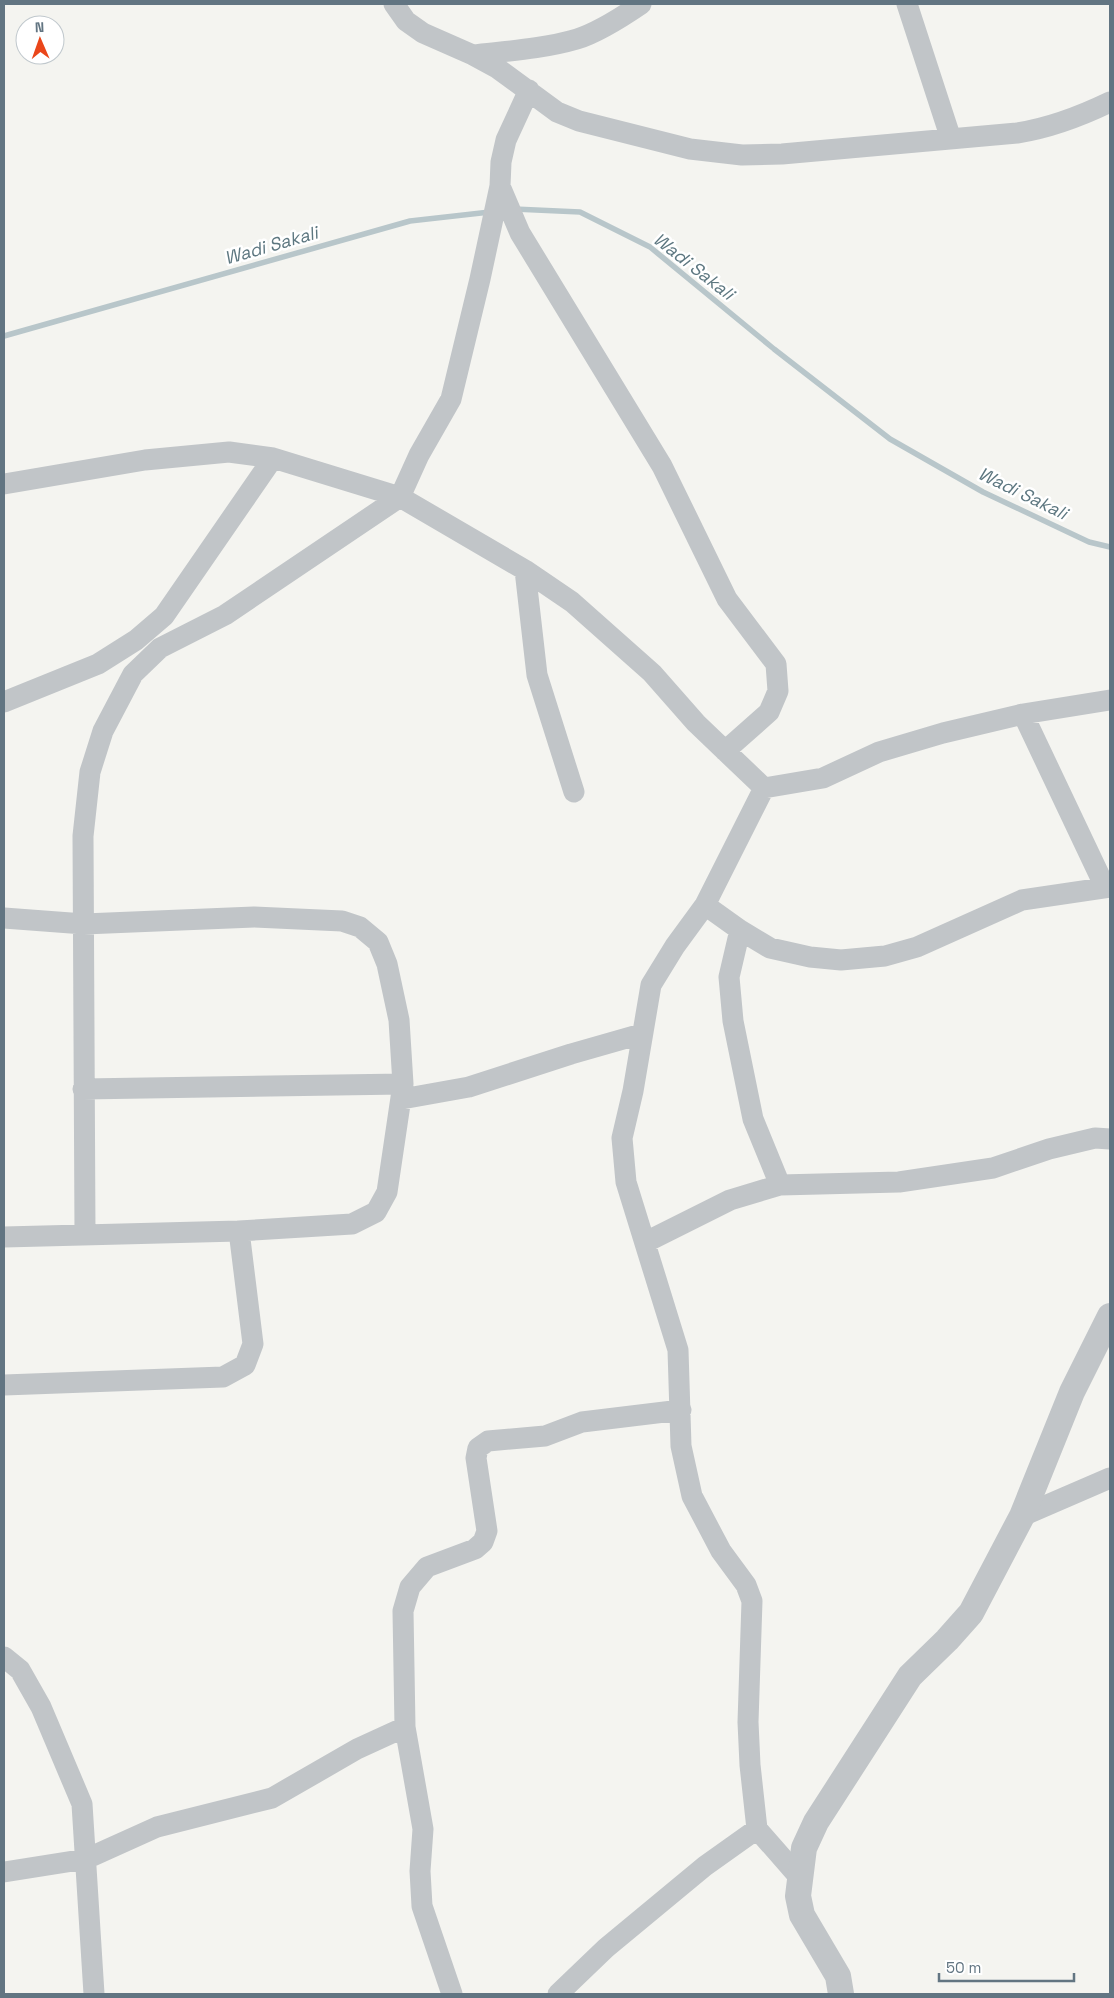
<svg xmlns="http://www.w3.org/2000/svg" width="1114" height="1998" viewBox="0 0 1114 1998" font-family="'Space Grotesk',sans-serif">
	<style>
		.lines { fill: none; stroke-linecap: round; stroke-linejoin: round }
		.stream { stroke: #b8c6ca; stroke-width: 5.5 }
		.minor { stroke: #c1c5c8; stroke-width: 21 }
		.tertiary { stroke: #c1c5c8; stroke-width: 26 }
		.labels { text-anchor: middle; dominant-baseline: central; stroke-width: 5; stroke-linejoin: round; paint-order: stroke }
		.water-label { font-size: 18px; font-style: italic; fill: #5d7780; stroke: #fff }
	</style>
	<rect width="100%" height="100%" fill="#f4f4f0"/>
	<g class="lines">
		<path class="stream" d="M 514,209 L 580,212 L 650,247 L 774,349 L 890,439 L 983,492 L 1089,542 L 1110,547
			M 4,336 L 410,221 L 490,212"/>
		<path class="minor" d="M 394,4 L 406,21 L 423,33 L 473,55 L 497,68 L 557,112 L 579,121 L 690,149 L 742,155 L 782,154 L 1017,133 C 1050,128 1081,116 1110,102
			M 907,4 L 951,139
			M 473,55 C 507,51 543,49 577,39 C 599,32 622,17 641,4
			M 529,90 L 506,140 L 501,162 L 500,186 L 520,233 L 662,466 L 727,599 L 776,664 L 778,691 L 769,712 L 725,751
			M 4,484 L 145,460 L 229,452 L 273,458 L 400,497 L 525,570 L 572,602 L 652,673 L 696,723 L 764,788
			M 525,570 L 537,675 L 574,792
			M 4,702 L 98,664 L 136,640 L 164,616 L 273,458
			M 1023,714 L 1105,887
			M 764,788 L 823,778 L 879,752 L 943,733 L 1023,714 L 1110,700
			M 705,905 L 740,930 L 770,948 L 810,957 L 841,960 L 885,956 L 917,947 L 1022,900 L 1110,887
			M 4,918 L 84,924 L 254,917 L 342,921 L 360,927 L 378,942 L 387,964 L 399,1020 L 403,1084 L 387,1192 L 376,1212 L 352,1224 L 239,1231 L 4,1237
			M 740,930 L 729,977 L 733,1021 L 753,1119 L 780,1185
			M 83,1089 L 403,1084
			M 402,1099 L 469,1087 L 571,1054 L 641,1034
			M 85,1234 L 83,836 L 90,772 L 103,731 L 133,674 L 160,648 L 225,615 L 400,497 L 419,455 L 451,399 L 480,279 L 500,186
			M 646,1242 L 730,1200 L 780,1185 L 899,1182 L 993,1168 L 1049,1149 L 1095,1138 L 1110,1139
			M 4,1385 L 223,1377 L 245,1365 L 253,1344 L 239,1231
			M 1022,1516 L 1110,1478
			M 4,1657 L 20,1670 L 41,1707 L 82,1804 L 94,1994
			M 757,1829 L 750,1765 L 748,1722 L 752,1601 L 746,1585 L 721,1551 L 692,1496 L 681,1446 L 678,1350 L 626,1182 L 622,1138 L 633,1091 L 651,985 L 675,946 L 705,905 L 764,788
			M 4,1872 L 86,1859 L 157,1827 L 272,1798 L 357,1749 L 405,1727
			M 452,1994 L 422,1906 L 420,1871 L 423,1829 L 405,1727 L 403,1611 L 410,1587 L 427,1567 L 475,1549 L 483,1542 L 487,1531 L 476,1458 L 478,1448 L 488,1441 L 545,1436 L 582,1422 L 681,1410
			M 558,1994 L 606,1948 L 705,1866 L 757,1829 L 800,1878"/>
		<path class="tertiary" d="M 841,1994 L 838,1976 L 802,1915 L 798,1896 L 804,1848 L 816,1822 L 910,1676 L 947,1640 L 971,1613 L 1022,1516 L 1072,1392 L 1110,1316"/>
	</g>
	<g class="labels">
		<g class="water-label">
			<text transform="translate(271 245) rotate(-16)">Wadi Sakali</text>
			<text transform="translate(694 266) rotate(38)">Wadi Sakali</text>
			<text transform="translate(1023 493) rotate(26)">Wadi Sakali</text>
		</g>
	</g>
	<rect width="1114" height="1998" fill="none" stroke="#627582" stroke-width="10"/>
	<g transform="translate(40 40) rotate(358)"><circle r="24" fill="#ffffff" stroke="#c0c8cd"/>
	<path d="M0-4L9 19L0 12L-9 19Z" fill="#ea461a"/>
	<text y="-8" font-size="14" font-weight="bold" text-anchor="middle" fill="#627582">N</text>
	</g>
	<path d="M939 1973v8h135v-8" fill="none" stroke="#627582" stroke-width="2.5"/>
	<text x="946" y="1973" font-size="15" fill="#627582" stroke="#ffffff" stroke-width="4" paint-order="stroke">50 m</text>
</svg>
